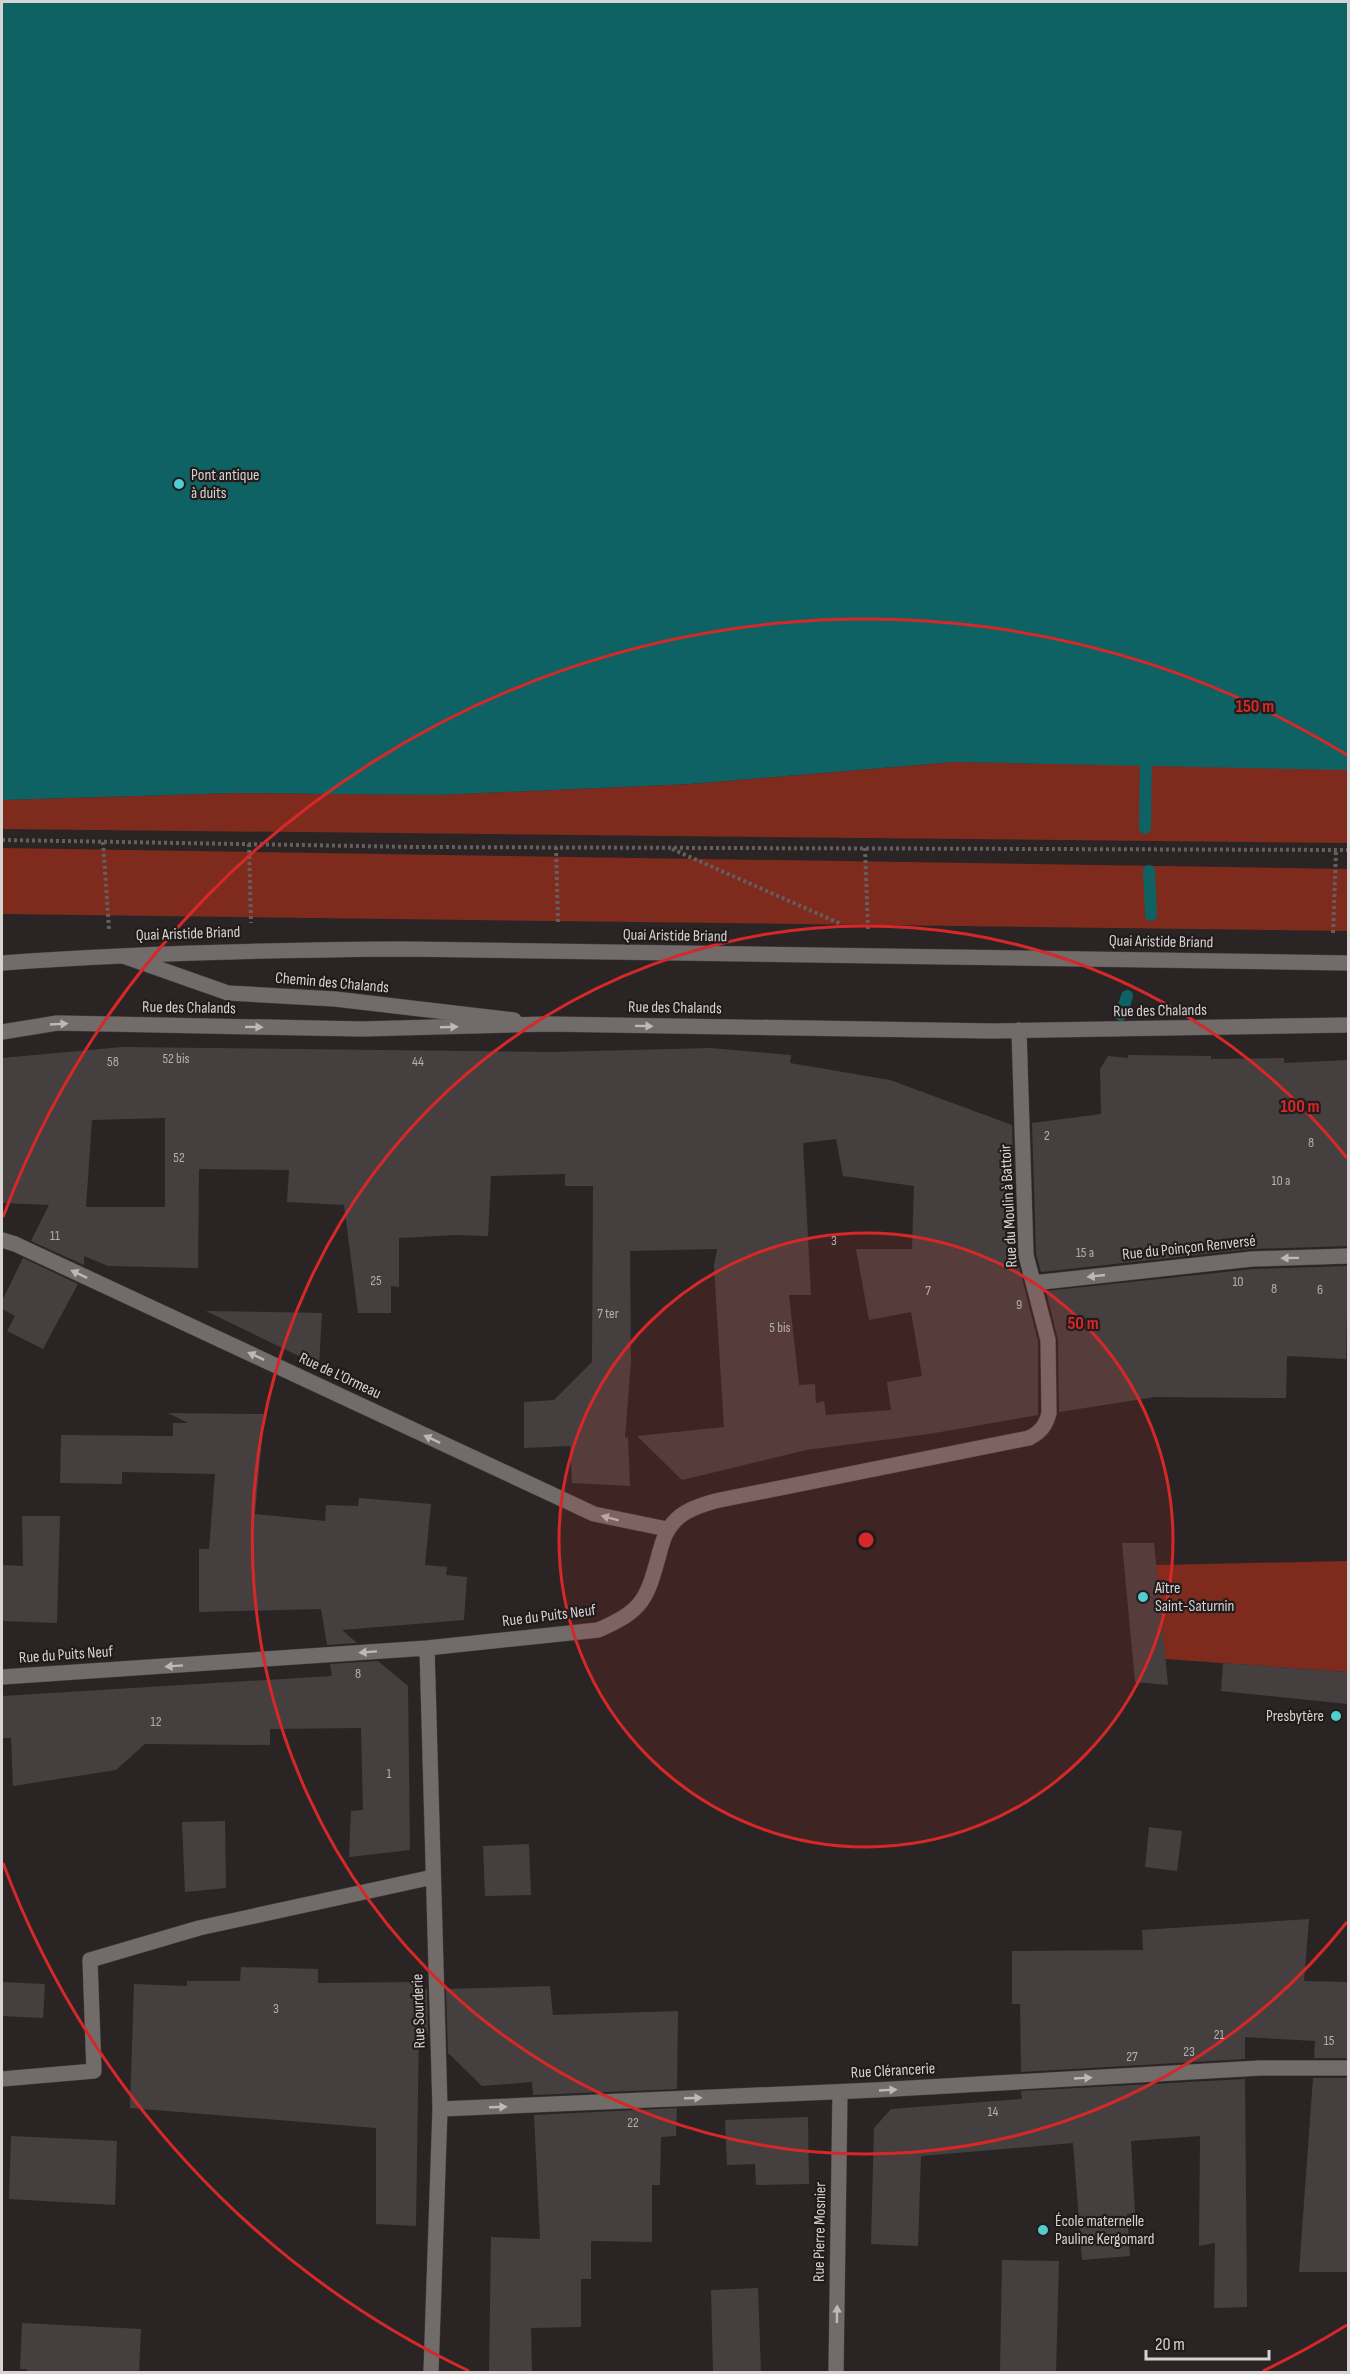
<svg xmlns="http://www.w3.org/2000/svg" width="1350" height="2374" viewBox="0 0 1350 2374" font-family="'Sofia Sans Condensed',sans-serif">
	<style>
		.green { fill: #7e2b1d }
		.water { fill: #0f6264 }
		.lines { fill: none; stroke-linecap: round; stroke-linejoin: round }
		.stream { stroke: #0f6264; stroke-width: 12 }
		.building { fill: #45403f; fill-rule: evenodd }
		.service-casing { stroke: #464140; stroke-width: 16 }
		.minor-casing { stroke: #464140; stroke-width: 16 }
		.secondary-casing { stroke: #464140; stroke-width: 16 }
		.path { stroke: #645f5e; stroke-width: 4; stroke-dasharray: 3 3; stroke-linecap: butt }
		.service { stroke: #716b6a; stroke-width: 15 }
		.minor { stroke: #716b6a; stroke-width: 15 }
		.secondary { stroke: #716b6a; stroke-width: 15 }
		.oneway { fill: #bdb9b8 }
		.ring { fill: none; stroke: #d62828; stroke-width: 3 }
		.poi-dot { fill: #52cdd0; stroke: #211c1b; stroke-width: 2 }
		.labels { text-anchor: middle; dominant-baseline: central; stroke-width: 4.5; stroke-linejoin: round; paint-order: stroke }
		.number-label { font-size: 14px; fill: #b2aead }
		.poi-label { font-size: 16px; fill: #d6d3d2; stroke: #211c1b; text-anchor: start }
		.street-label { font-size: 16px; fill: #d6d3d2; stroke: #211c1b }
		.centre { fill: #d62828; stroke: #211c1b; stroke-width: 3 }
		.ring-label { font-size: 18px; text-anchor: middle; font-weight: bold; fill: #d62828; stroke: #211c1b; stroke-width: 4.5; stroke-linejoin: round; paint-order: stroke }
	</style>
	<rect width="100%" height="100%" fill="#2a2524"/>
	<path class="green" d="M 954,762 L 1348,769 L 1348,843 L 2,829 L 2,800 L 237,793 L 438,795 L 690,784 Z
		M 2,848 L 1348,869 L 1348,931 L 2,914 Z
		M 1348,1561 L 1348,1672 L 1165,1659 L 1156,1565 Z"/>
	<path class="water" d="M 2,2 L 1348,2 L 1348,770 L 954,762 L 690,784 L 438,795 L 237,793 L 2,800 Z"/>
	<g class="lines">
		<path class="stream" d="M 1145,828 L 1146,751
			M 1149,871 L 1151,915
			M 1121,1015 L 1127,996"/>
	</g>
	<path class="building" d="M 122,1047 L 553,1052 L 711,1048 L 791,1055 L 790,1063 L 890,1080 L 1012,1125 L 1016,1255 L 1038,1341 L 1038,1415 L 929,1434 L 806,1450 L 682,1480 L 637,1436 L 724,1427 L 714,1266 L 717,1249 L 630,1251 L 631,1361 L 625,1438 L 628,1437 L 630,1486 L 572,1483 L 570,1446 L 524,1448 L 524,1402 L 554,1400 L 592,1362 L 593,1186 L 565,1186 L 565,1174 L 491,1176 L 488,1236 L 456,1235 L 399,1238 L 399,1287 L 391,1286 L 391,1313 L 358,1313 L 344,1205 L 287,1202 L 289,1170 L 199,1169 L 198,1268 L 108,1266 L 84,1256 L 84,1265 L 31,1241 L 49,1205 L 2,1203 L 2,1058 ZM 165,1118 L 165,1207 L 86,1207 L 92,1120 ZM 836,1139 L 843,1176 L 914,1186 L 912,1249 L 856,1249 L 869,1320 L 911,1312 L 922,1376 L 887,1382 L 891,1410 L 826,1415 L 824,1401 L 816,1403 L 815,1384 L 799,1385 L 789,1295 L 811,1295 L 803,1143 Z
		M 1128,1055 L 1211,1056 L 1211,1059 L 1284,1058 L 1284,1063 L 1348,1060 L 1348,1246 L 1251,1249 L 1041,1272 L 1036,1254 L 1032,1123 L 1101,1114 L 1100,1069 L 1108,1056 L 1128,1058 Z
		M 23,1258 L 78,1284 L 43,1349 L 7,1331 L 15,1316 L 2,1309 L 2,1301 Z
		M 1348,1266 L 1346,1359 L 1287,1356 L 1286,1398 L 1155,1397 L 1059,1412 L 1058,1340 L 1046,1291 L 1253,1269 Z
		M 206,1311 L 322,1313 L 319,1366 Z
		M 168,1413 L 264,1414 L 255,1514 L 325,1521 L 326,1505 L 358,1506 L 359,1498 L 431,1504 L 425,1565 L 447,1567 L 446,1575 L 467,1577 L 464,1620 L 342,1630 L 357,1643 L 327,1645 L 321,1609 L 199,1612 L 199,1549 L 209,1549 L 215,1474 L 122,1472 L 122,1484 L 60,1483 L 61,1435 L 173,1436 L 173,1423 L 188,1423 Z
		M 22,1516 L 60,1516 L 57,1623 L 2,1621 L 3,1565 L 23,1566 Z
		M 1122,1543 L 1154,1543 L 1168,1685 L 1135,1682 Z
		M 378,1661 L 408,1686 L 410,1850 L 349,1857 L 351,1811 L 363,1810 L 361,1728 L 270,1729 L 270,1745 L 145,1744 L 116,1770 L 13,1786 L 11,1738 L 2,1738 L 2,1696 L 332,1676 L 330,1664 Z
		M 1223,1663 L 1348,1672 L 1348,1704 L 1221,1691 Z
		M 225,1821 L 226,1888 L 185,1892 L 182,1822 Z
		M 1149,1827 L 1182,1831 L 1177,1871 L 1145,1867 Z
		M 529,1844 L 531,1895 L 485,1896 L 483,1846 Z
		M 1309,1919 L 1304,1981 L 1348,1982 L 1348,2058 L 1314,2058 L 1315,2041 L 1245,2037 L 1245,2059 L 1021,2072 L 1020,2004 L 1012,2004 L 1012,1951 L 1143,1950 L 1142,1930 Z
		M 241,1967 L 318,1969 L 318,1983 L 415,1982 L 415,1989 L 427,1989 L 428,2034 L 419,2025 L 416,2226 L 376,2224 L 376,2128 L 130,2108 L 134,1984 L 187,1986 L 187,1981 L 240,1981 Z
		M 2,1982 L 45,1984 L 43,2018 L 2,2016 Z
		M 550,1986 L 553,2015 L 678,2011 L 677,2089 L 533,2095 L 532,2082 L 482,2086 L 448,2053 L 446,1989 Z
		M 1313,2078 L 1348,2078 L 1348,2272 L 1299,2272 Z
		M 1245,2079 L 1247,2307 L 1214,2308 L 1215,2243 L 1199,2246 L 1200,2136 L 1131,2141 L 1135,2213 L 1127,2214 L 1130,2256 L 1082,2260 L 1073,2143 L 921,2156 L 918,2246 L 871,2244 L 874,2128 L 891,2109 L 1022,2099 L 1021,2091 Z
		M 677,2108 L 676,2136 L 661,2137 L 660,2185 L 652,2185 L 652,2242 L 591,2241 L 591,2279 L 581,2279 L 581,2327 L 531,2328 L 532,2373 L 489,2373 L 491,2237 L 540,2239 L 534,2115 Z
		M 808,2117 L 809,2184 L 756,2185 L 755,2164 L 727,2165 L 725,2120 Z
		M 11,2136 L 117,2141 L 115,2205 L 9,2199 Z
		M 1002,2260 L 1059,2261 L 1056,2373 L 1000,2373 Z
		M 758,2288 L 761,2373 L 713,2373 L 711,2290 Z
		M 22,2323 L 141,2329 L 139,2373 L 27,2373 L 27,2369 L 20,2369 Z"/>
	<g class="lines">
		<defs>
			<path id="service" d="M 123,956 L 228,993 L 335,999 L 514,1020
				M 2,2079 L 94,2071 L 90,1960 L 199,1928 L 433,1877"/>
			<path id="minor" d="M 2,1032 L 57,1023 L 362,1029 L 547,1024 L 993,1031 L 1348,1025
				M 2,1240 L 15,1244 L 594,1514 L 667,1529
				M 1033,1283 L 1252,1259 L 1348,1256
				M 427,1648 L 440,2109 L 431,2372
				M 2,1677 L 427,1648 L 598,1630 C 645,1610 647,1598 660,1551 C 663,1540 666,1530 674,1522 C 684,1510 700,1506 715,1501 L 1029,1438 C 1041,1432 1046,1425 1049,1413 L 1048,1340 L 1026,1255 L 1019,1030
				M 440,2109 L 876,2090 L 1260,2068 L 1348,2068
				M 836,2372 L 840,2092"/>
			<path id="secondary" d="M 2,963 C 136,953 269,950 404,949 L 1348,963"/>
		</defs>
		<use href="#service" class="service-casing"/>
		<use href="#minor" class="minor-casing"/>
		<use href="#secondary" class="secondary-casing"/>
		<path class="path" d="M 2,840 L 417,847 L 1348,850
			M 103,842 L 109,929
			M 249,844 L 251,923
			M 556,847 L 558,923
			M 865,848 L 868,929
			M 672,849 L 841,924
			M 1333,933 L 1336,850"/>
		<use href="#service" class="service"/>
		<use href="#minor" class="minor"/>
		<use href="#secondary" class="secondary"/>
	</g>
	<defs><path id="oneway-solid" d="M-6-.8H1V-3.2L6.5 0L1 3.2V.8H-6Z" transform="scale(1.5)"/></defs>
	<g class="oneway">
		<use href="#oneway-solid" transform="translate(59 1024) rotate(-3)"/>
		<use href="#oneway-solid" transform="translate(644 1026) rotate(1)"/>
		<use href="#oneway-solid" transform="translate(254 1027) rotate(1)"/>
		<use href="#oneway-solid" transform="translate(449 1027) rotate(-2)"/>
		<use href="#oneway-solid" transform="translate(1290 1258) rotate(179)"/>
		<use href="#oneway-solid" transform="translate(79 1274) rotate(-155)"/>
		<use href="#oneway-solid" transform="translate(1096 1276) rotate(174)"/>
		<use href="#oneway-solid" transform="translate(256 1356) rotate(-155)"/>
		<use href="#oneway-solid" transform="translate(432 1439) rotate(-155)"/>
		<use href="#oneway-solid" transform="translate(610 1518) rotate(-165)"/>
		<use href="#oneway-solid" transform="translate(368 1652) rotate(176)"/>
		<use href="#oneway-solid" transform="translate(174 1666) rotate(176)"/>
		<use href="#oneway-solid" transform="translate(1083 2078) rotate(-3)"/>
		<use href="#oneway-solid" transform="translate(888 2090) rotate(-3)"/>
		<use href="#oneway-solid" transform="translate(693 2098) rotate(-2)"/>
		<use href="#oneway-solid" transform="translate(498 2107) rotate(-2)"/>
		<use href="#oneway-solid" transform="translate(837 2314) rotate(-89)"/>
	</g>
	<circle cx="866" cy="1540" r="307" fill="#d62828" fill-opacity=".12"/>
	<g class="ring">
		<circle cx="866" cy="1540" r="307"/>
		<path d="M1347 1922A614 614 0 1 1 1347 1158"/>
		<path d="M1347 2325A921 921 0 0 1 1263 2371M469 2371A921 921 0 0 1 3 1863M3 1217A921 921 0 0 1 1347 755"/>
	</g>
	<g class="poi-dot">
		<circle cx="179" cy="484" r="6"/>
		<circle cx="1143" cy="1597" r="6"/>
		<circle cx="1336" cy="1716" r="6"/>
		<circle cx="1043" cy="2230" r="6"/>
	</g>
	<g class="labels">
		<g class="number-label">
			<text x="176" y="1058">52 bis</text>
			<text x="113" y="1061">58</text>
			<text x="418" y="1061">44</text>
			<text x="1047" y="1135">2</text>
			<text x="1311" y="1142">8</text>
			<text x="179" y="1157">52</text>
			<text x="1281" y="1180">10 a</text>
			<text x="55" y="1235">11</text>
			<text x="834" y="1240">3</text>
			<text x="1085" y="1252">15 a</text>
			<text x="376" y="1280">25</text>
			<text x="1238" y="1281">10</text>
			<text x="1274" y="1288">8</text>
			<text x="1320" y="1289">6</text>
			<text x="928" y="1290">7</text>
			<text x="1019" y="1304">9</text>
			<text x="608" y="1313">7 ter</text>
			<text x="780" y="1327">5 bis</text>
			<text x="358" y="1673">8</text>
			<text x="156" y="1721">12</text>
			<text x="389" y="1773">1</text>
			<text x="276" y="2008">3</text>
			<text x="1219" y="2034">21</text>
			<text x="1329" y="2040">15</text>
			<text x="1189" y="2051">23</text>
			<text x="1132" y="2056">27</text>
			<text x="993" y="2111">14</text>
			<text x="633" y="2122">22</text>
		</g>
		<g class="poi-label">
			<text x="191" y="475">Pont antique<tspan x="191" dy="18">à duits</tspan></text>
			<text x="1155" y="1588">Aître<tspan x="1155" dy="18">Saint-Saturnin</tspan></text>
			<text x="1324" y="1716" text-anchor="end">Presbytère</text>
			<text x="1055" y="2221">École maternelle<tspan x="1055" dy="18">Pauline Kergomard</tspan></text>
		</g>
		<g class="street-label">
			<text transform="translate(188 934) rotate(-2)">Quai Aristide Briand</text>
			<text transform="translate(675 936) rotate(1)">Quai Aristide Briand</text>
			<text transform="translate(1161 942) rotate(1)">Quai Aristide Briand</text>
			<text transform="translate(332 983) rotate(5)">Chemin des Chalands</text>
			<text transform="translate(189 1008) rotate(1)">Rue des Chalands</text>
			<text transform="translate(675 1008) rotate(1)">Rue des Chalands</text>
			<text transform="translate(1160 1011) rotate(-1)">Rue des Chalands</text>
			<text transform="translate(1009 1206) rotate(-93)">Rue du Moulin à Battoir</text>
			<text transform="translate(1189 1248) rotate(-6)">Rue du Poinçon Renversé</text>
			<text transform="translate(340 1376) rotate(25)">Rue de L'Ormeau</text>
			<text transform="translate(549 1616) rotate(-7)">Rue du Puits Neuf</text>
			<text transform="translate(66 1655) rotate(-4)">Rue du Puits Neuf</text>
			<text transform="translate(419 2011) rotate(-92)">Rue Sourderie</text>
			<text transform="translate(893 2071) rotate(-3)">Rue Clérancerie</text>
			<text transform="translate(820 2232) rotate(-89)">Rue Pierre Mosnier</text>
		</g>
	</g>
	<circle cx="866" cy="1540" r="9" class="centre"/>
	<g class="ring-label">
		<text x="1255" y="712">150 m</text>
		<text x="1300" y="1112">100 m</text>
		<text x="1083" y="1329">50 m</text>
	</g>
	<rect width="1350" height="2374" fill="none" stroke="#d6d3d2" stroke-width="6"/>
	<path d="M1146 2350v9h123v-9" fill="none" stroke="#d6d3d2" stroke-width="3"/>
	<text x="1155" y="2350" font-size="18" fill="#d6d3d2" stroke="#211c1b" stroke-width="4.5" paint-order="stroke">20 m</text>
</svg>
